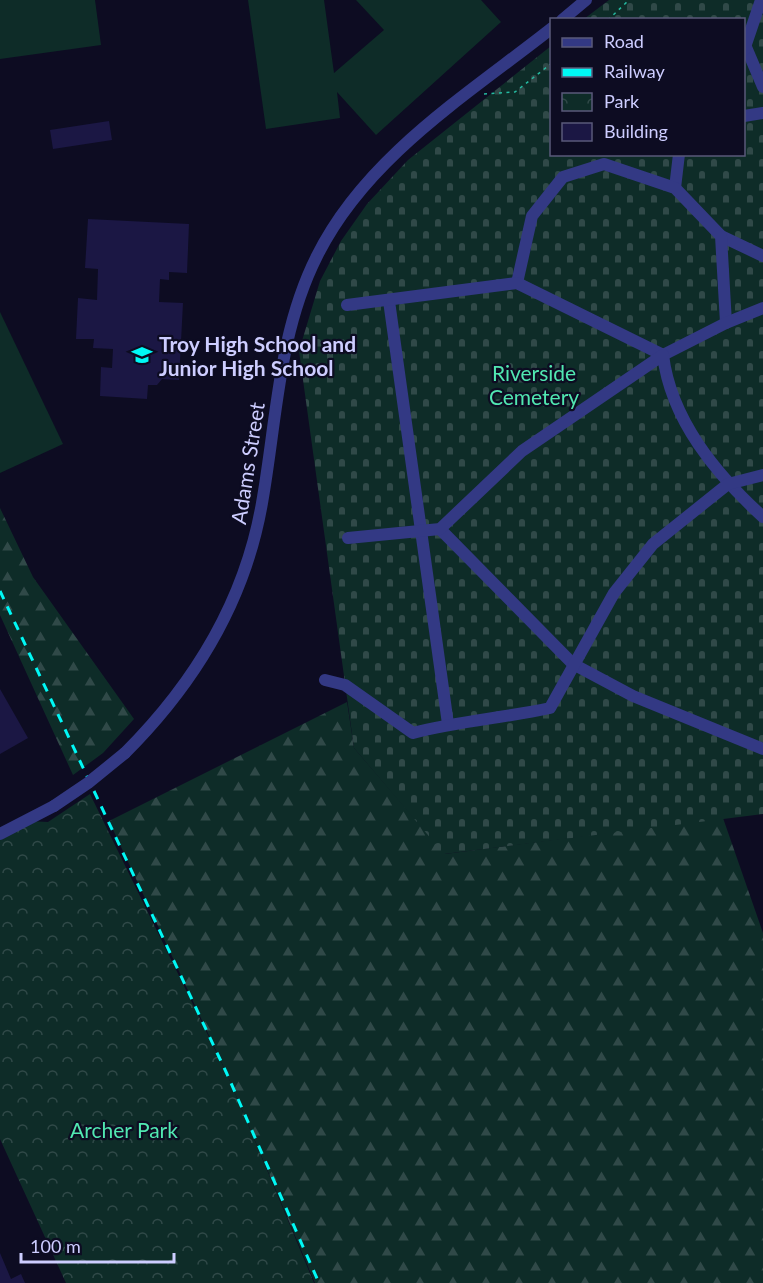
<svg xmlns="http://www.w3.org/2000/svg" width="763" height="1283" viewBox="0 0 763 1283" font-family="Lato,sans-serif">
  <defs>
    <pattern id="forest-firs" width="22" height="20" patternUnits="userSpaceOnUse" patternTransform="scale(1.5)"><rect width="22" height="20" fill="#0e2c28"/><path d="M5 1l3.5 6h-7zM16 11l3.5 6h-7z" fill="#304948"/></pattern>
    <pattern id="cemetery-stones" width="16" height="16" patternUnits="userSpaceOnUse" patternTransform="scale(1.5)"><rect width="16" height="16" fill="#0e2c28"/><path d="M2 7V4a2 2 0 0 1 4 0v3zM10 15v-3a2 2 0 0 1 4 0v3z" fill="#304948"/></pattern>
    <pattern id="park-crowns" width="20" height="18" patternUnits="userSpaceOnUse" patternTransform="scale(1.5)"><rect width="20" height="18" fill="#0e2c28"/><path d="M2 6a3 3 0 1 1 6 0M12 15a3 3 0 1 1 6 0" fill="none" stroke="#304948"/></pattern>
  </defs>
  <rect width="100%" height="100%" fill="#0d0c22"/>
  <!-- green -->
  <g fill="#0e2c28">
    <polygon points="0,0 95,0 101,45 0,59"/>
    <polygon points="248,0 324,0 334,73 384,30 356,0 481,0 501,22 376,135 337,92 340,118 266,129"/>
    <polygon points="0,312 63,444 0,473"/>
  </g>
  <!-- forest -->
  <g fill="url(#forest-firs)">
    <polygon points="0,508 33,577 134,719 103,753 73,775 0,615"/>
    <polygon points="347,702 354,748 445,854 723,818 763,933 763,1283 315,1283 227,1074 109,821"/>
  </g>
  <!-- cemetery -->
  <polygon fill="url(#cemetery-stones)" points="609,0 763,0 763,814 444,854 354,748 299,351 320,281 341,241 367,204 408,160 551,46 552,154 744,154 744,20 584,19"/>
  <!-- park -->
  <polygon fill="url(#park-crowns)" points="90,794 227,1074 314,1283 66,1283 0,1139 0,834 27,821 48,822"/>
  <!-- building -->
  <g fill="#1b1744">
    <polygon points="109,121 112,140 53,149 50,130"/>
    <polygon points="88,219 189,224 187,273 169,272 169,280 160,279 159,302 183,303 179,380 162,379 157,385 148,385 147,399 100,396 101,367 112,368 113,349 93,348 94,339 76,339 78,298 97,300 98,269 85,268"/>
    <polygon points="0,689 28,738 0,754"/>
    <polygon points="0,1253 11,1279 21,1274 25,1283 0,1283"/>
  </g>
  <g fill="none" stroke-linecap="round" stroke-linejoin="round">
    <!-- path -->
    <g stroke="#25baa1" stroke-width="1.5" stroke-dasharray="3 4.5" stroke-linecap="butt">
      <polyline points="608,20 629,0"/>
      <polyline points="484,94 515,92 552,63"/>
    </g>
    <!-- minor -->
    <g stroke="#333984" stroke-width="12">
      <polyline points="562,20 586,0"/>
      <polyline points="746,47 763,87"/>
      <polyline points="744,50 761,0"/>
      <polyline points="744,116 763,113"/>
      <polyline points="675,188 679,154"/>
      <polyline points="721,236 763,256"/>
      <polyline points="517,283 532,216 563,177 604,164 675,188 721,236 726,323"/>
      <polyline points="389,301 448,724"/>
      <polyline points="347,305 517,283 663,355 726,323 763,308"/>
      <polyline points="440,529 573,664 633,696 763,749"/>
      <path d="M 348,538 L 440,529 L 522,451 L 663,355 C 671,420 716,474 763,517"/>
      <path d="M 325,680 L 345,685 L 413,733 C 458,721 504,718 550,708 L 614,593 L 653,544 L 728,484 L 763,475"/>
      <path d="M 125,753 C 195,683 245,601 262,503 C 277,419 278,333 317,256 C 366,157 467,95 552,28"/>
      <polyline points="0,834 54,806"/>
    </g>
    <!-- rail -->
    <polyline stroke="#00f8f5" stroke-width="3" stroke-dasharray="9 8" stroke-linecap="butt" points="0,591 227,1074 319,1283"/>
    <!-- minor-bridge -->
    <polyline stroke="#333984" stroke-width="12" points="54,806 88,783 125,753"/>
  </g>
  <!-- icons -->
  <defs>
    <g id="school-bare" transform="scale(1.62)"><path d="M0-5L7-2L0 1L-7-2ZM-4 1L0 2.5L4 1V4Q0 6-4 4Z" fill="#00f8f5" stroke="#0d0c22" stroke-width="2.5" paint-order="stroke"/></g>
  </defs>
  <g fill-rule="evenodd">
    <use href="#school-bare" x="142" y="355"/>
  </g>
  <g text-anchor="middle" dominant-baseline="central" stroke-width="4.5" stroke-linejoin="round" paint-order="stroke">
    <!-- poi labels -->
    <g font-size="21" font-weight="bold" fill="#cdcdff" stroke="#0d0c22" text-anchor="start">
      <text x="159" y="343">Troy High School and<tspan x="159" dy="24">Junior High School</tspan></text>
    </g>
    <!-- park labels -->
    <g font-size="21" fill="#51e7b1" stroke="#0d0c22">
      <text x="534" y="372">Riverside<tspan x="534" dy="24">Cemetery</tspan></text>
      <text x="124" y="1129">Archer Park</text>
    </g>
    <!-- street labels -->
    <g font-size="21" fill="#cdcdff" stroke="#0d0c22">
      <text transform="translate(247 463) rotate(-81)">Adams Street</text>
    </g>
  </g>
  <!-- legend -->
  <rect x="550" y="18" width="195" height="138" fill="#0d0c22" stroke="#5a597a" stroke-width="1.5"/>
  <rect x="562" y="38" width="30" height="9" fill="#333984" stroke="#5a597a" stroke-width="1.5"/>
  <text x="604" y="48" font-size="18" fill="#cdcdff">Road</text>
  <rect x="562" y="68" width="30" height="9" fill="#00f8f5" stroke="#5a597a" stroke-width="1.5"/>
  <text x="604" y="78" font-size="18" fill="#cdcdff">Railway</text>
  <rect x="562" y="93" width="30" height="18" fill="url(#park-crowns)" stroke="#5a597a" stroke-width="1.5"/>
  <text x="604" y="108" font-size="18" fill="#cdcdff">Park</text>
  <rect x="562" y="123" width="30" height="18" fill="#1b1744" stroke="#5a597a" stroke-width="1.5"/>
  <text x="604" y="138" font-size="18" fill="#cdcdff">Building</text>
  <!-- scale -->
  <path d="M21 1253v9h153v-9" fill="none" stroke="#cdcdff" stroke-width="3"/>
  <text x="30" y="1253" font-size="18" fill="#cdcdff" stroke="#0d0c22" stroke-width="4.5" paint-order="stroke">100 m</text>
</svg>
